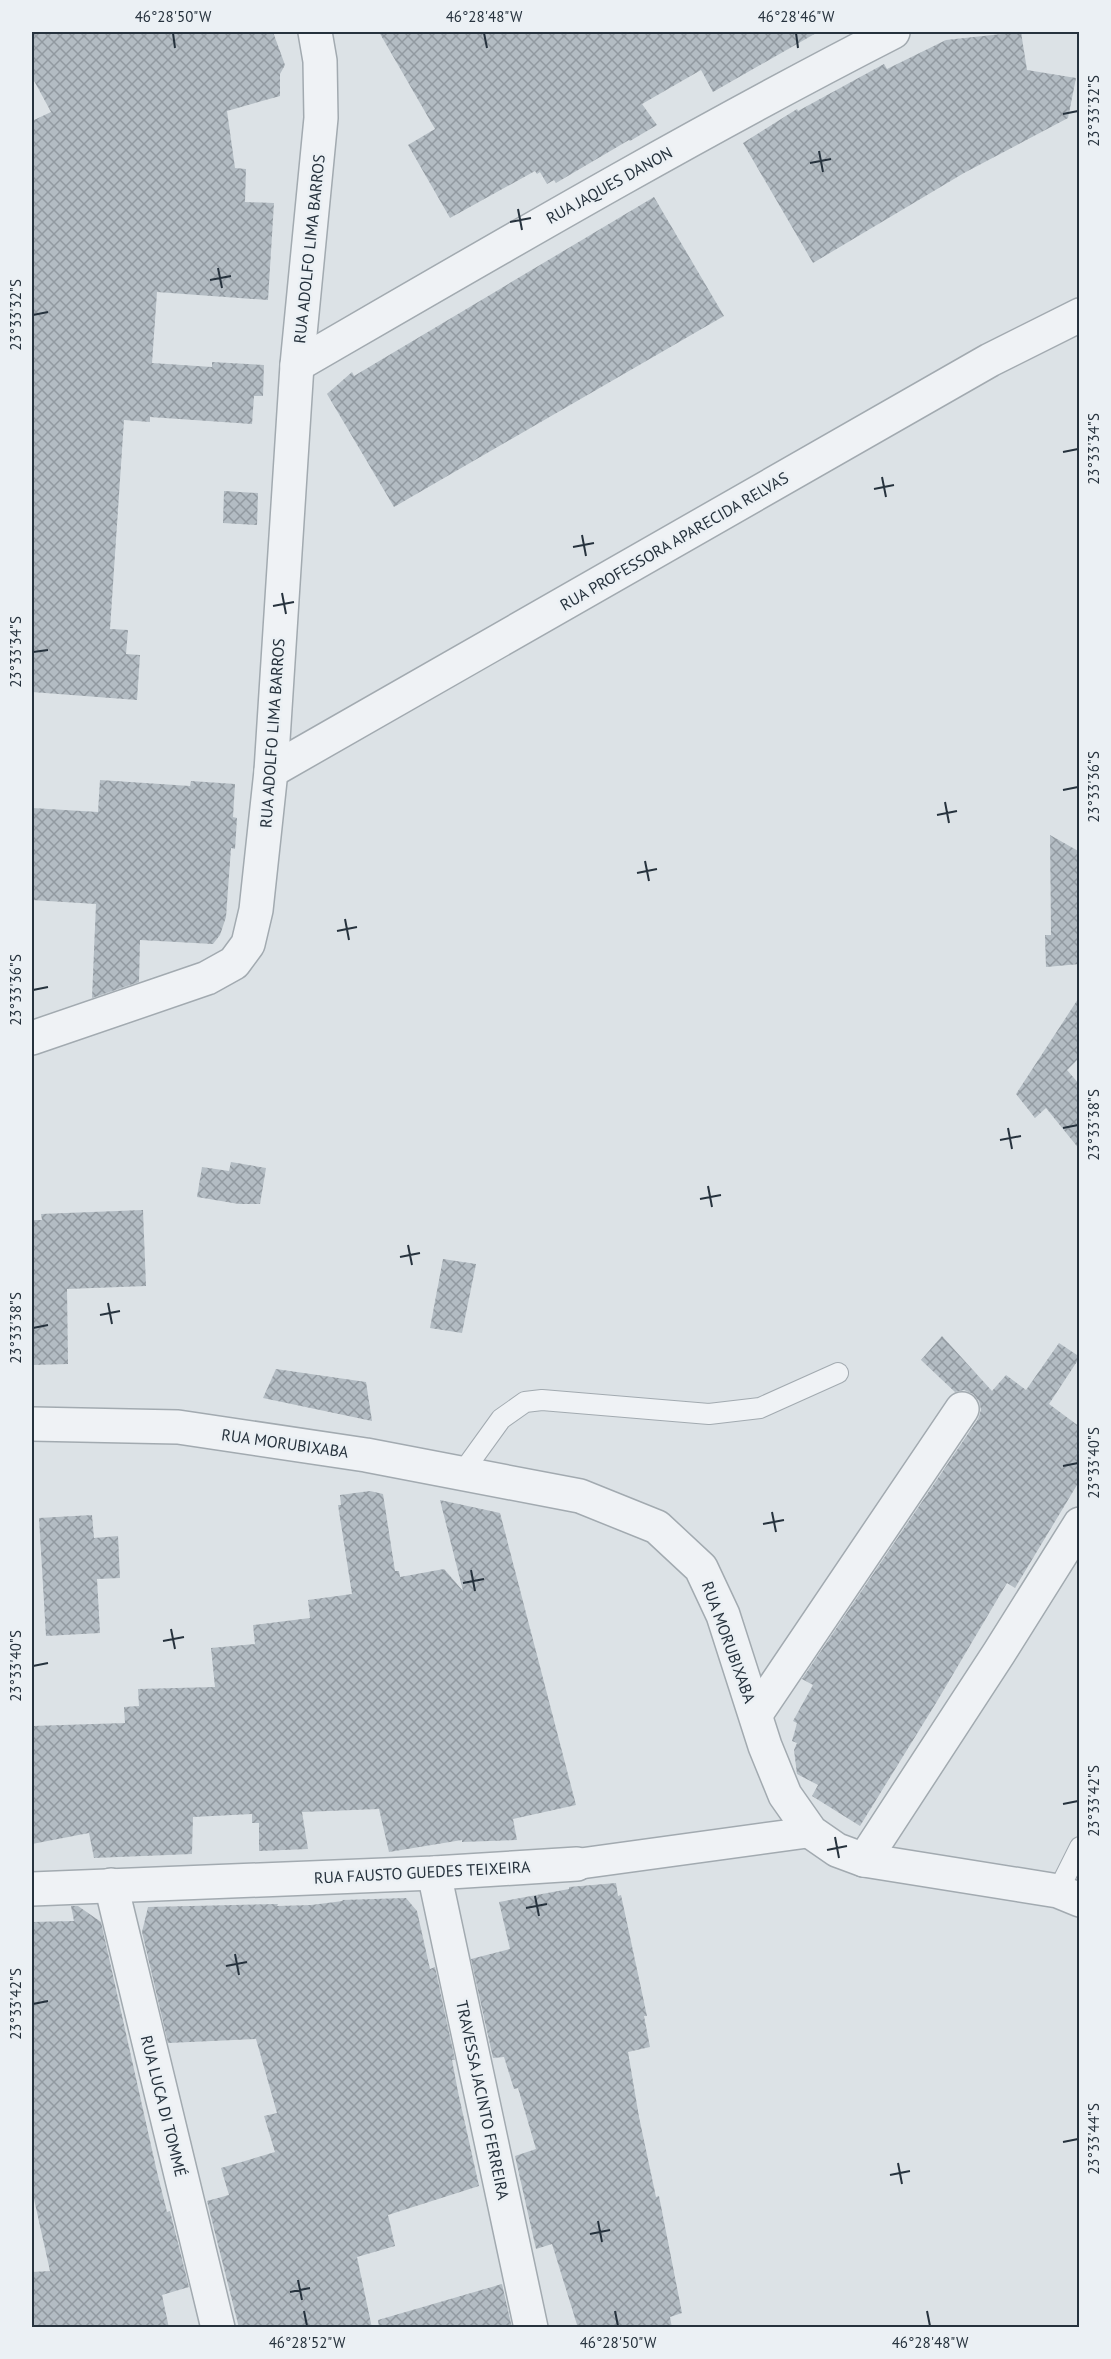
<svg xmlns="http://www.w3.org/2000/svg" width="1111" height="2359" viewBox="0 0 1111 2359" font-family="'PT Sans',sans-serif">
  <defs>
    <pattern id="building-cross-hatch" width="8" height="8" patternUnits="userSpaceOnUse" patternTransform="scale(1.5)"><rect width="8" height="8" fill="#b3bcc3"/><path d="M0 0l8 8M0 8l8-8" fill="none" stroke="#9199a0"/></pattern>
  </defs>
  <rect width="100%" height="100%" fill="#dce2e6"/>
  <!-- building -->
  <g fill="url(#building-cross-hatch)">
    <polygon points="32,32 273,32 285,65 280,74 280,96 227,111 235,168 246,169 245,202 274,203 268,300 157,292 152,363 212,367 212,362 264,365 263,396 254,396 252,424 150,417 150,422 124,420 110,629 128,630 126,654 140,655 137,700 32,692 32,121 51,112 32,77"/>
    <polygon points="379,32 818,32 713,92 701,70 642,104 657,125 630,141 629,140 556,183 554,180 547,184 540,172 537,174 535,171 450,218 408,145 435,129"/>
    <polygon points="1021,32 1027,70 1076,78 1068,118 964,173 813,263 743,143 797,109 798,111 884,64 887,69 946,40"/>
    <polygon points="654,197 724,316 394,507 327,394 352,372 354,376"/>
    <polygon points="224,491 258,493 257,525 223,523"/>
    <polygon points="100,780 190,786 191,781 235,784 233,817 237,818 235,849 231,848 226,917 220,935 213,944 140,940 139,982 92,998 96,904 32,900 32,808 98,812"/>
    <polygon points="1050,835 1080,852 1080,964 1046,967 1045,935 1051,935"/>
    <polygon points="1080,996 1080,1057 1067,1070 1080,1085 1080,1150 1046,1108 1035,1118 1016,1094"/>
    <polygon points="231,1162 266,1168 260,1204 239,1204 197,1197 202,1167 229,1171"/>
    <polygon points="143,1210 146,1286 67,1289 68,1364 32,1365 32,1220 42,1220 41,1214"/>
    <polygon points="443,1259 476,1264 462,1333 430,1328"/>
    <polygon points="942,1336 992,1391 1006,1375 1026,1390 1059,1343 1080,1357 1049,1404 1080,1427 1080,1480 1015,1588 1007,1583 936,1703 860,1826 812,1796 818,1785 797,1774 794,1750 797,1743 792,1741 797,1723 793,1721 813,1685 802,1679 978,1419 981,1410 979,1401 973,1394 964,1390 955,1392 921,1360"/>
    <polygon points="276,1369 366,1382 372,1421 263,1398"/>
    <polygon points="370,1491 383,1494 395,1571 399,1571 400,1577 444,1569 463,1591 440,1500 500,1513 576,1805 513,1819 517,1840 462,1842 462,1840 389,1852 379,1809 302,1812 308,1849 259,1851 259,1823 252,1823 252,1814 193,1817 192,1854 94,1858 89,1833 32,1844 32,1726 125,1723 124,1707 139,1706 138,1689 215,1687 211,1648 255,1644 253,1625 310,1618 308,1600 352,1594 338,1505 341,1505 340,1495"/>
    <polygon points="92,1515 94,1538 118,1536 120,1578 97,1579 100,1633 46,1636 39,1518"/>
    <polygon points="616,1883 618,1896 621,1895 647,2016 644,2016 650,2047 628,2052 639,2117 656,2197 659,2196 682,2313 670,2317 672,2328 578,2328 552,2244 536,2249 515,2156 536,2149 518,2088 514,2089 504,2057 493,2058 471,1959 510,1949 499,1902 569,1889 569,1887"/>
    <polygon points="406,1898 417,1911 430,1969 435,1967 455,2060 452,2060 458,2092 479,2186 388,2215 395,2246 357,2257 372,2328 239,2328 207,2201 229,2195 221,2168 275,2152 264,2116 277,2113 256,2039 168,2043 142,1932 148,1907 278,1904 277,1906 311,1905 343,1901 342,1900"/>
    <polygon points="71,1906 78,1906 101,1922 157,2172 167,2212 170,2211 189,2287 162,2295 169,2328 32,2328 32,2272 50,2271 32,2190 32,1922 74,1921"/>
    <polygon points="502,2284 512,2328 379,2328 378,2320"/>
  </g>
  <g fill="none" stroke-linecap="round" stroke-linejoin="round">
    <!-- service casing -->
    <g stroke="#a2aab0" stroke-width="22">
      <g id="service">
        <polyline points="462,1473 501,1419 525,1402 542,1400 709,1414 760,1408 838,1373"/>
        <polyline points="1058,1891 1080,1847"/>
      </g>
    </g>
    <!-- pedestrian casing -->
    <g stroke="#a2aab0" stroke-width="33">
      <polyline id="pedestrian" points="577,1864 811,1832"/>
    </g>
    <!-- minor casing -->
    <g stroke="#a2aab0" stroke-width="36">
      <g id="minor">
        <path d="M 297,365 C 494,251 690,136 893,32"/>
        <polyline points="271,771 990,360 1080,315"/>
        <polyline points="32,1038 207,978 234,963 248,944 256,910 271,771 297,365 321,118 320,61 315,32"/>
        <polyline points="756,1714 962,1409"/>
        <polyline points="864,1860 999,1653 1080,1524"/>
        <polyline points="434,1873 531,2328"/>
        <polyline points="111,1885 218,2328"/>
        <polyline points="32,1889 434,1873 577,1864"/>
      </g>
    </g>
    <!-- tertiary casing -->
    <g stroke="#a2aab0" stroke-width="36">
      <polyline id="tertiary" points="32,1424 178,1427 366,1455 580,1496 657,1527 701,1568 723,1615 765,1746 785,1795 811,1832 837,1850 864,1860 1058,1891 1080,1900"/>
    </g>
    <!-- service -->
    <use href="#service" stroke="#eff2f5" stroke-width="20"/>
    <!-- pedestrian -->
    <use href="#pedestrian" stroke="#eff2f5" stroke-width="30"/>
    <!-- minor -->
    <use href="#minor" stroke="#eff2f5" stroke-width="33"/>
    <!-- tertiary -->
    <use href="#tertiary" stroke="#eff2f5" stroke-width="33"/>
  </g>
  <!-- ticks -->
  <path fill="none" stroke="#26323d" stroke-width="2" d="M 173,33 L 175,48M 484,33 L 487,48M 796,33 L 798,48M 1063,114 L 1078,111M 819,151 L 823,172M 810,163 L 831,159M 518,209 L 522,230M 510,222 L 531,218M 218,268 L 222,288M 210,280 L 231,276M 33,315 L 48,312M 1063,452 L 1078,449M 882,477 L 886,497M 874,489 L 894,485M 582,535 L 586,556M 573,547 L 594,543M 282,593 L 286,614M 273,606 L 294,602M 33,652 L 48,650M 1063,790 L 1078,787M 945,802 L 949,823M 937,815 L 957,811M 645,861 L 649,881M 637,873 L 657,869M 345,919 L 349,940M 337,931 L 357,927M 33,990 L 48,987M 1008,1128 L 1012,1149M 1063,1128 L 1078,1125M 1000,1140 L 1021,1136M 708,1186 L 712,1207M 700,1199 L 721,1195M 408,1245 L 412,1265M 400,1257 L 420,1253M 108,1303 L 112,1324M 100,1315 L 120,1311M 33,1328 L 48,1325M 1063,1466 L 1078,1463M 772,1512 L 776,1532M 763,1524 L 784,1520M 471,1570 L 475,1591M 463,1583 L 484,1579M 171,1629 L 175,1649M 163,1641 L 184,1637M 33,1666 L 48,1663M 1063,1804 L 1078,1801M 835,1837 L 839,1858M 827,1850 L 847,1846M 535,1896 L 539,1916M 526,1908 L 547,1904M 235,1954 L 239,1975M 226,1966 L 247,1962M 33,2004 L 48,2001M 1063,2142 L 1078,2139M 898,2163 L 902,2184M 890,2175 L 910,2171M 598,2221 L 602,2242M 590,2234 L 610,2230M 298,2280 L 302,2300M 290,2292 L 310,2288M 304,2311 L 307,2326M 615,2311 L 618,2326M 927,2311 L 930,2326"/>
  <g text-anchor="middle" dominant-baseline="central" stroke-width="5" stroke-linejoin="round" paint-order="stroke">
    <!-- street labels -->
    <g font-size="16" fill="#26323d" stroke="#ebf0f4">
      <text transform="translate(609 185) rotate(-29)">RUA JAQUES DANON</text>
      <text transform="translate(309 249) rotate(-84)">RUA ADOLFO LIMA BARROS</text>
      <text transform="translate(674 541) rotate(-30)">RUA PROFESSORA APARECIDA RELVAS</text>
      <text transform="translate(272 733) rotate(-86)">RUA ADOLFO LIMA BARROS</text>
      <text transform="translate(285 1443) rotate(8)">RUA MORUBIXABA</text>
      <text transform="translate(729 1642) rotate(70)">RUA MORUBIXABA</text>
      <text transform="translate(422 1872) rotate(-3)">RUA FAUSTO GUEDES TEIXEIRA</text>
      <text transform="translate(483 2100) rotate(78)">TRAVESSA JACINTO FERREIRA</text>
      <text transform="translate(164 2106) rotate(76)">RUA LUCA DI TOMMÉ</text>
    </g>
  </g>
  <!-- border -->
  <rect width="1111" height="2359" fill="none" stroke="#ebf0f4" stroke-width="66"/>
  <rect x="33" y="33" width="1045" height="2293" fill="none" stroke="#26323d" stroke-width="2"/>
  <g font-size="15" text-anchor="middle" fill="#26323d">
    <text x="173" y="22">46°28'50"W</text>
    <text x="484" y="22">46°28'48"W</text>
    <text x="796" y="22">46°28'46"W</text>
    <text transform="translate(1094 111) rotate(-90)" y="5">23°33'32"S</text>
    <text transform="translate(16 315) rotate(-90)" y="5">23°33'32"S</text>
    <text transform="translate(1094 449) rotate(-90)" y="5">23°33'34"S</text>
    <text transform="translate(16 652) rotate(-90)" y="5">23°33'34"S</text>
    <text transform="translate(1094 787) rotate(-90)" y="5">23°33'36"S</text>
    <text transform="translate(16 990) rotate(-90)" y="5">23°33'36"S</text>
    <text transform="translate(1094 1125) rotate(-90)" y="5">23°33'38"S</text>
    <text transform="translate(16 1328) rotate(-90)" y="5">23°33'38"S</text>
    <text transform="translate(1094 1463) rotate(-90)" y="5">23°33'40"S</text>
    <text transform="translate(16 1666) rotate(-90)" y="5">23°33'40"S</text>
    <text transform="translate(1094 1801) rotate(-90)" y="5">23°33'42"S</text>
    <text transform="translate(16 2004) rotate(-90)" y="5">23°33'42"S</text>
    <text transform="translate(1094 2139) rotate(-90)" y="5">23°33'44"S</text>
    <text x="307" y="2348">46°28'52"W</text>
    <text x="618" y="2348">46°28'50"W</text>
    <text x="930" y="2348">46°28'48"W</text>
  </g>
</svg>
